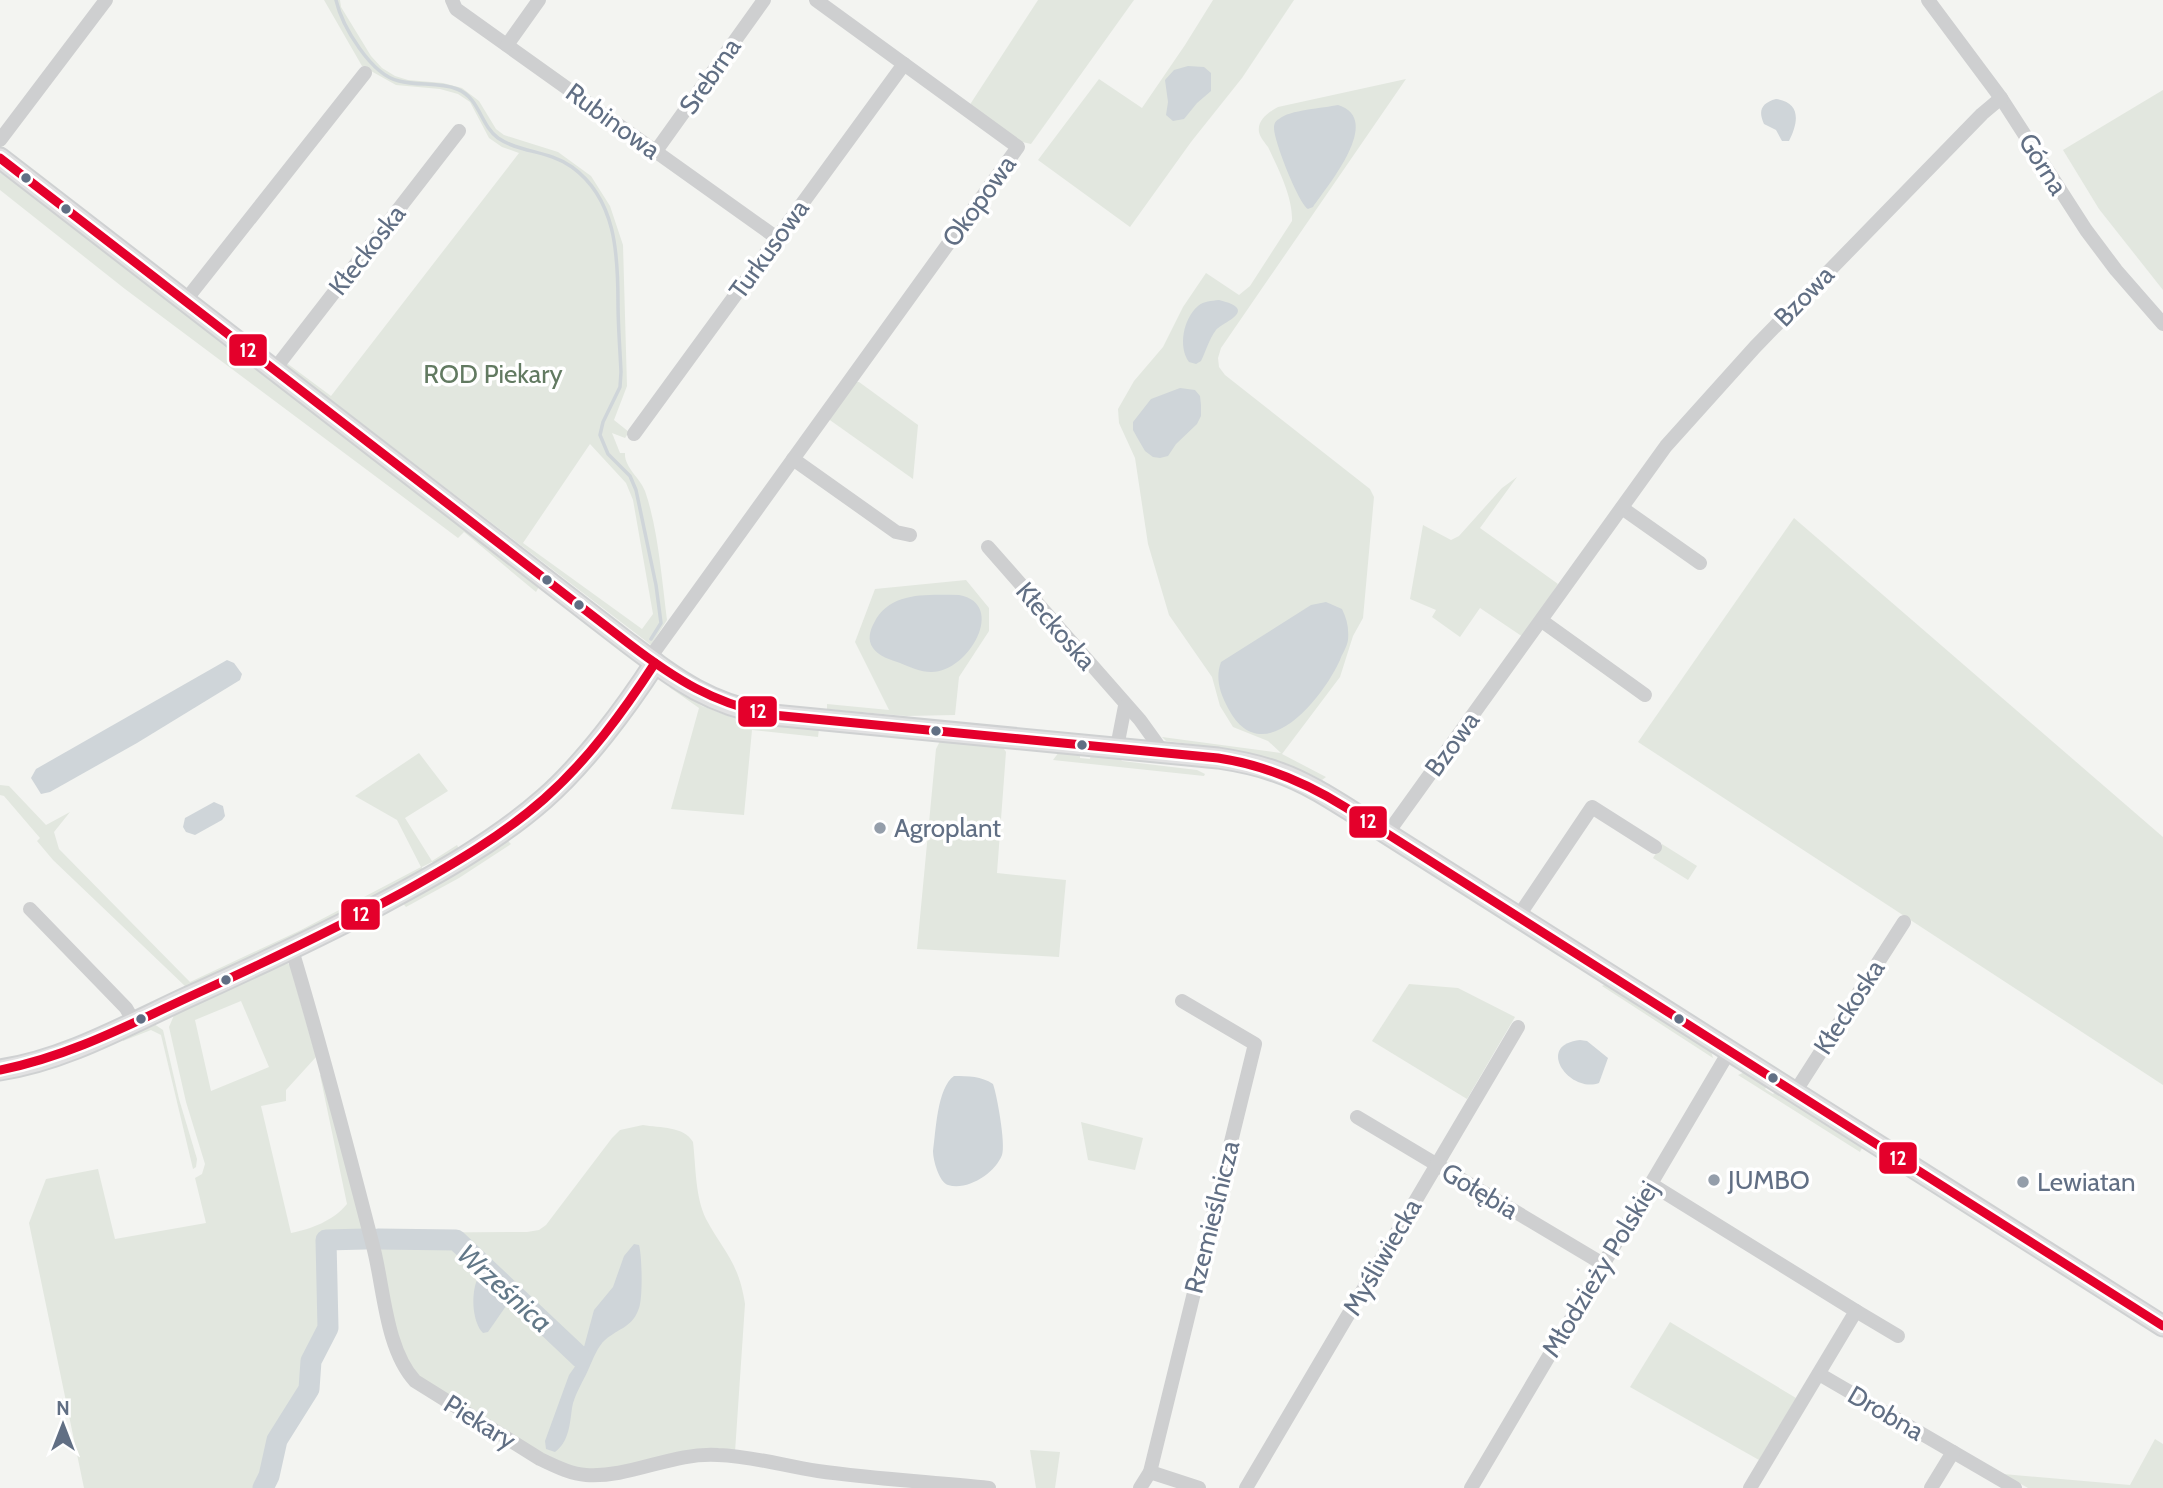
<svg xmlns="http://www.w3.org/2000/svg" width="2163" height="1488" viewBox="0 0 2163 1488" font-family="Cabin,sans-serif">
  <rect width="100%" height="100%" fill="#f3f4f1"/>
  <!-- green -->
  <g fill="#e2e7df" fill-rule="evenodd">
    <path d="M 324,0 L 340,0 L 341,7 L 371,56 L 382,68 L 395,76 L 408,80 L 443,83 L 462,88 L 479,101 L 496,129 L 504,135 L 558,152 L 591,176 L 610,206 L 623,245 L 627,386 L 614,420 L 629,432 L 625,438 L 612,433 L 620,453 L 625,453 C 624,467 640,478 645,491 C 658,528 662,581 667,620 L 651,645 L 284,364 L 288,364 L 331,396 L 519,153 L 502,147 L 489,138 L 470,102 L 458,94 L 440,89 L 396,85 L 362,66 ZM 590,444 L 626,483 L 633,500 L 653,614 L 642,629 L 523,543 Z"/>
    <polygon points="1038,0 1134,0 1031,144 1018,141 969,106"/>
    <polygon points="1213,0 1294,0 1242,78 1191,142 1130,227 1038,160 1099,79 1142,108 1185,45"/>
    <path d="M 1406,79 L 1221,348 L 1218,358 L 1219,367 L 1225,375 L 1370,489 L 1374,497 L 1363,618 L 1353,636 L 1340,677 L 1282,754 L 1326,777 L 1322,780 C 1270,753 1223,748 1166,741 L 1162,737 L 1281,753 L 1268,741 L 1233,727 L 1220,706 L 1212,677 L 1169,615 L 1148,544 L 1135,458 L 1119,423 L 1118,409 L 1134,381 L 1163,347 L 1183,307 L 1206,273 L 1239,295 L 1250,286 L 1292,221 C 1293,197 1278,168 1268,147 C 1265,143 1260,137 1259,132 C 1257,120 1269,112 1278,107 Z"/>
    <polygon points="2163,90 2163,290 2099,209 2063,150"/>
    <polygon points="0,170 540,585 536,592 464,532 458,538 125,289 0,190"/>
    <polygon points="856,382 859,382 918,425 913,479 827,418"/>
    <polygon points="1517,477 1480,528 1558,584 1523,637 1480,608 1460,637 1432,617 1436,610 1410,599 1423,525 1451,540 1459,536 1502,488"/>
    <polygon points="1794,518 2163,837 2163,1085 1638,742"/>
    <polygon points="966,580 989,608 989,631 959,677 955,715 906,716 827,709 827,704 889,710 855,642 875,589"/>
    <polygon points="669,687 676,688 702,706 731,717 819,729 818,737 752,730 744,815 671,809 699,708"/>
    <polygon points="940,741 1002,746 1006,752 997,873 1066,880 1059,957 917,949 936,749"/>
    <polygon points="1059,752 1080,752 1080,758 1090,759 1091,753 1119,757 1122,761 1197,770 1205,774 1204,776 1053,760"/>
    <polygon points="419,753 448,791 405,818 432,861 457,845 460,851 435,865 432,862 422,867 423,872 293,942 186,987 53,860 37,841 40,838 4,796 0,795 0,785 9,786 46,825 70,812 54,832 59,849 190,982 301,930 421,867 397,820 355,796"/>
    <polygon points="506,839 511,844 459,878 406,907 402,902"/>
    <polygon points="1662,844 1697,866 1688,880 1653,858"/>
    <path d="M 286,962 L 290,965 L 316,1057 L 286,1090 L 286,1101 L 261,1106 L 291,1233 C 311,1229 333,1221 347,1204 L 320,1075 L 323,1076 L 368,1242 L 329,1243 L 330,1329 L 314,1363 L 312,1389 L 287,1428 L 286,1423 C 270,1446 271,1464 260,1488 L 84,1488 L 29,1223 L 46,1179 L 98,1169 L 115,1239 L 206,1223 L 195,1178 L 202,1174 L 205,1164 L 186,1102 L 169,1027 L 175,1013 ZM 241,1001 L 269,1067 L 211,1091 L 195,1020 Z"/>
    <polygon points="1409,984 1458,988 1515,1017 1467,1099 1372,1041"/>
    <polygon points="1606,984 1711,1051 1713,1058 1602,986"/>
    <polygon points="154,1024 163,1030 179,1099 197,1159 196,1167 193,1169 161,1035 151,1030 123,1041 123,1037"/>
    <polygon points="1745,1072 1767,1086 1765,1089 1773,1094 1776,1091 1862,1148 1860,1152 1738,1075"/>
    <polygon points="1081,1122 1143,1138 1135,1170 1088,1160"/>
    <path d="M 643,1125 C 660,1128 684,1126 693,1142 C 696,1167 695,1196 706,1219 C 724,1252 739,1263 745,1304 L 735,1452 L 621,1468 L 586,1470 L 562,1464 L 538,1453 L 414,1374 L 394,1329 L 374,1233 L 527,1232 L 539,1230 L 546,1225 L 612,1138 L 620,1130 Z"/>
    <polygon points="1670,1322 1796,1398 1759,1460 1630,1387"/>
    <polygon points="2155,1439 2163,1444 2163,1488 2028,1488 2003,1474 2130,1485"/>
    <polygon points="1030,1450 1060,1452 1055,1488 1036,1488"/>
  </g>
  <!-- water -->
  <g fill="#cfd5d9">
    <polygon points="1188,66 1204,67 1211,73 1211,91 1197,103 1184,119 1173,121 1166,115 1168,102 1165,80 1174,70"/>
    <path d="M 1776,99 C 1802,103 1798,123 1789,141 L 1782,141 L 1776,130 L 1764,124 C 1758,111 1761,103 1776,99 Z"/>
    <path d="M 1338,105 C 1384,119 1328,185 1313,207 L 1308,209 C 1298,202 1274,141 1274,128 C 1274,124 1275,121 1279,119 C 1289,110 1324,108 1338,105 Z"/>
    <path d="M 1219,300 C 1260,310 1223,322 1216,330 C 1209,339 1206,351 1201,361 L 1196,364 L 1189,362 C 1178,347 1183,319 1198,306 C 1204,301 1211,301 1219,300 Z"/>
    <polygon points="1180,388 1195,390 1200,396 1201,405 1201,416 1197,424 1176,444 1168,456 1160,458 1153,457 1145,451 1138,439 1133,430 1133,422 1151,399"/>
    <path d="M 959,595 C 1008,604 968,673 931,672 C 921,672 909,667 900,663 C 891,660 878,656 873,648 C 867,640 870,630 874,623 C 890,591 927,595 959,595 Z"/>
    <path d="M 1326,602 L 1342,609 C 1347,619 1349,628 1348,640 C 1347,647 1342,654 1340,660 C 1323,698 1262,774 1228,708 C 1220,693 1215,678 1221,662 L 1311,605 Z"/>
    <polygon points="227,660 234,663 242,674 240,680 137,743 50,792 41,794 31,778 36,769"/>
    <polygon points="214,802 223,806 225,816 222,820 195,835 186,832 183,827 185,818"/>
    <path d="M 1580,1040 L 1587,1041 L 1608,1058 L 1599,1083 C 1570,1094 1534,1045 1580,1040 Z"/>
    <path d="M 954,1076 C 969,1076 981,1076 993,1084 C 997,1095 1006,1145 1002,1155 C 995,1173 968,1191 948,1185 C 939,1182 933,1160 933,1151 C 936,1131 937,1088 954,1076 Z"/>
    <path d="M 634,1244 L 639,1245 C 642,1255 643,1298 639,1308 C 633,1327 619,1328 605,1340 C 598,1346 593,1359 589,1368 C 584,1380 574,1395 572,1408 C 570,1423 569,1442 555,1452 L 546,1449 L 545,1441 L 569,1375 L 581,1358 L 594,1310 L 613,1287 L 624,1256 Z"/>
    <path d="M 482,1279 L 507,1301 L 506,1306 L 488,1332 L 483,1333 C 472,1322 471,1294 477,1280 Z"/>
  </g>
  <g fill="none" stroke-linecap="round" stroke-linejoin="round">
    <!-- stream -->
    <path stroke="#cfd5d9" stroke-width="3.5" d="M 336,0 C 342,26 371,75 399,81 C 418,86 439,82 457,89 C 480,98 480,125 498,138 C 520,153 548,150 572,167 C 616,199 618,254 618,303 C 618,326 620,349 621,372 L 620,387 L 603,422 L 600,435 L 608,454 L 630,476 L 636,490 L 656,585 L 661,623 L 651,639"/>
    <!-- river -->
    <g stroke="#cfd5d9" stroke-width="21">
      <polyline points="378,1239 456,1240 581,1358"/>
      <polyline points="263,1488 269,1476 277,1440 309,1389 311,1361 328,1328 326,1240 365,1239"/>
    </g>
    <!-- secondary casing -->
    <g stroke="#cfd1d2" stroke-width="23">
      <g id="secondary">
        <path d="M 0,158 L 628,643 C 677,680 711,706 773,715 L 1218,758 C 1238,761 1258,765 1277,772 C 1309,783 1338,803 1367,821 L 2163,1326"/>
        <path d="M 0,1070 C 66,1060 127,1025 188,997 C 252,968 316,938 379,905 C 437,874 495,842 544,799 C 584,764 626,708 655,663"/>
      </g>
    </g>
    <!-- street -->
    <g stroke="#cecfd0" stroke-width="14">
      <polyline points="452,0 456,9 777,238"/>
      <polyline points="1928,0 2001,98 2086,230 2116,270 2163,324"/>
      <polyline points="507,45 539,0"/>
      <polyline points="0,140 106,0"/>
      <polyline points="656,151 764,0"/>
      <polyline points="185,301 365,73"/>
      <polyline points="274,370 459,131"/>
      <polyline points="634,434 904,64"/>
      <polyline points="793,459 896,532 910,535"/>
      <polyline points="1622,508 1700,563"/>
      <polyline points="988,547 1140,720 1163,752"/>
      <polyline points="1542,621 1645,695"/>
      <polyline points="649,659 1018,147 816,0"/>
      <polyline points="1117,747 1125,706"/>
      <polyline points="1387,834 1666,446 1755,347 1982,114 2001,98"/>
      <polyline points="30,909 126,1008 134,1022"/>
      <polyline points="1518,917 1592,807 1655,847"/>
      <path d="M 292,950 C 322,1049 348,1149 374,1250 C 384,1290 386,1349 415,1381 L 540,1459 C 555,1466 570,1474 586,1475 C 631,1478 672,1452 718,1455 C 752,1456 784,1466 818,1471 C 875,1479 932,1482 989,1488"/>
      <polyline points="1795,1092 1904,922"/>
      <polyline points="1357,1117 1603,1264"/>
      <polyline points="1651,1184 1856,1311 1750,1488"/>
      <polyline points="1856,1311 1898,1336"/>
      <polyline points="1819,1374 2015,1488"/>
      <polyline points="1150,1472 1199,1488"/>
      <polyline points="1140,1488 1150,1472 1255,1044 1182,1001"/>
      <polyline points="1246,1488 1518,1027"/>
      <polyline points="1471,1488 1730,1050"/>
      <polyline points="1931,1488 1953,1452"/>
    </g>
    <!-- secondary -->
    <use href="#secondary" stroke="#e1e1e2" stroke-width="19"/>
    <!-- bus-1 casing -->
    <g stroke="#fff" stroke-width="14">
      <g id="bus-1">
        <path d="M 0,158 L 628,643 C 675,679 714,704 773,715 L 1218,758 C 1265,765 1305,782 1345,807 L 2163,1326"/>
        <path d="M 0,1070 C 72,1056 136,1021 202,991 C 272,959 341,926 407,890 C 455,863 503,835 544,799 C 588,760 623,712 655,663"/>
      </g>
    </g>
    <!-- bus-1 -->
    <use href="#bus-1" stroke="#e4002b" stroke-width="9"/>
  </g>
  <!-- markers -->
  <g fill="#616f84" stroke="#fff" stroke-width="2.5">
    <circle cx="26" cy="178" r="6"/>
    <circle cx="66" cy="209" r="6"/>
    <circle cx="547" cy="580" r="6"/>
    <circle cx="579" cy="605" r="6"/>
    <circle cx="936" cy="731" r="6"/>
    <circle cx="1082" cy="745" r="6"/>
    <circle cx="226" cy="980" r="6"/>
    <circle cx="141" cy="1019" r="6"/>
    <circle cx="1679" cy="1019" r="6"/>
    <circle cx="1773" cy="1078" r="6"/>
  </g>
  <g fill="#949eaa" stroke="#fff" stroke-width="2.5">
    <circle cx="880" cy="828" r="7"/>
    <circle cx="1714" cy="1180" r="7"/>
    <circle cx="2023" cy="1182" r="7"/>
  </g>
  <g text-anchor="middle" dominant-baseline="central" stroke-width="7" stroke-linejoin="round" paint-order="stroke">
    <!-- street labels -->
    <g font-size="26" fill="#616f84" stroke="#fff">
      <text transform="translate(710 76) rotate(-55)">Srebrna</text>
      <text transform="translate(613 121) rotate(36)">Rubinowa</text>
      <text transform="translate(2043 164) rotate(58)">Górna</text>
      <text transform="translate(979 201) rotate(-54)">Okopowa</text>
      <text transform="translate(769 249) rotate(-54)">Turkusowa</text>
      <text transform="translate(367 250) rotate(-52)">Kłeckoska</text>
      <text transform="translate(1804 296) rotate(-46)">Bzowa</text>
      <text transform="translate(1056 626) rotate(49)">Kłeckoska</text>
      <text transform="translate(1452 744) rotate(-54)">Bzowa</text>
      <text transform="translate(1849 1007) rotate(-57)">Kłeckoska</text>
      <text transform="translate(1480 1191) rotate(31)">Gołębia</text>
      <text transform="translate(1212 1217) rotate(-76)">Rzemieślnicza</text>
      <text transform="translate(1382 1257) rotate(-60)">Myśliwiecka</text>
      <text transform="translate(1600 1269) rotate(-59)">Młodzieży Polskiej</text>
      <text transform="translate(1886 1413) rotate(30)">Drobna</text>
      <text transform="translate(480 1422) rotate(32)">Piekary</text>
    </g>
    <!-- park labels -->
    <g font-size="26" fill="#627a61" stroke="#fff">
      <text x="493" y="374">ROD Piekary</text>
    </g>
    <!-- poi labels -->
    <g font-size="26" fill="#616f84" stroke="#fff" text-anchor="start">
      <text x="894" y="828">Agroplant</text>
      <text x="1728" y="1180">JUMBO</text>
      <text x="2037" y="1182">Lewiatan</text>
    </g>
    <!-- water labels -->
    <g font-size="28" font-style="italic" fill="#627888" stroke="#fff">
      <text transform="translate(505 1288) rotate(42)">Wrześnica</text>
    </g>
  </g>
  <g stroke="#fff" stroke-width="2.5">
    <rect x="228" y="333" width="40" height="34" rx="7" fill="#e4002b"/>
    <rect x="737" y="695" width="41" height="33" rx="7" fill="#e4002b"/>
    <rect x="1348" y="805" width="40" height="34" rx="7" fill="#e4002b"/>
    <rect x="340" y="898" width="41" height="33" rx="7" fill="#e4002b"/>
    <rect x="1878" y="1141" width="40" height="34" rx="7" fill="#e4002b"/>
  </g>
  <g font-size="19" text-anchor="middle" font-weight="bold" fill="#fff">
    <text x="248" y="357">12</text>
    <text x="758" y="718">12</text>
    <text x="1368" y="828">12</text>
    <text x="361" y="921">12</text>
    <text x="1898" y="1165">12</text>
  </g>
  <!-- north arrow -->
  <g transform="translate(63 1425)" stroke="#ffffff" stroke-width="5" paint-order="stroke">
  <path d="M0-5L12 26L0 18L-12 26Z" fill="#616f84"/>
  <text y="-10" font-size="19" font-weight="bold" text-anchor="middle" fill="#616f84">N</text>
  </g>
</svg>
